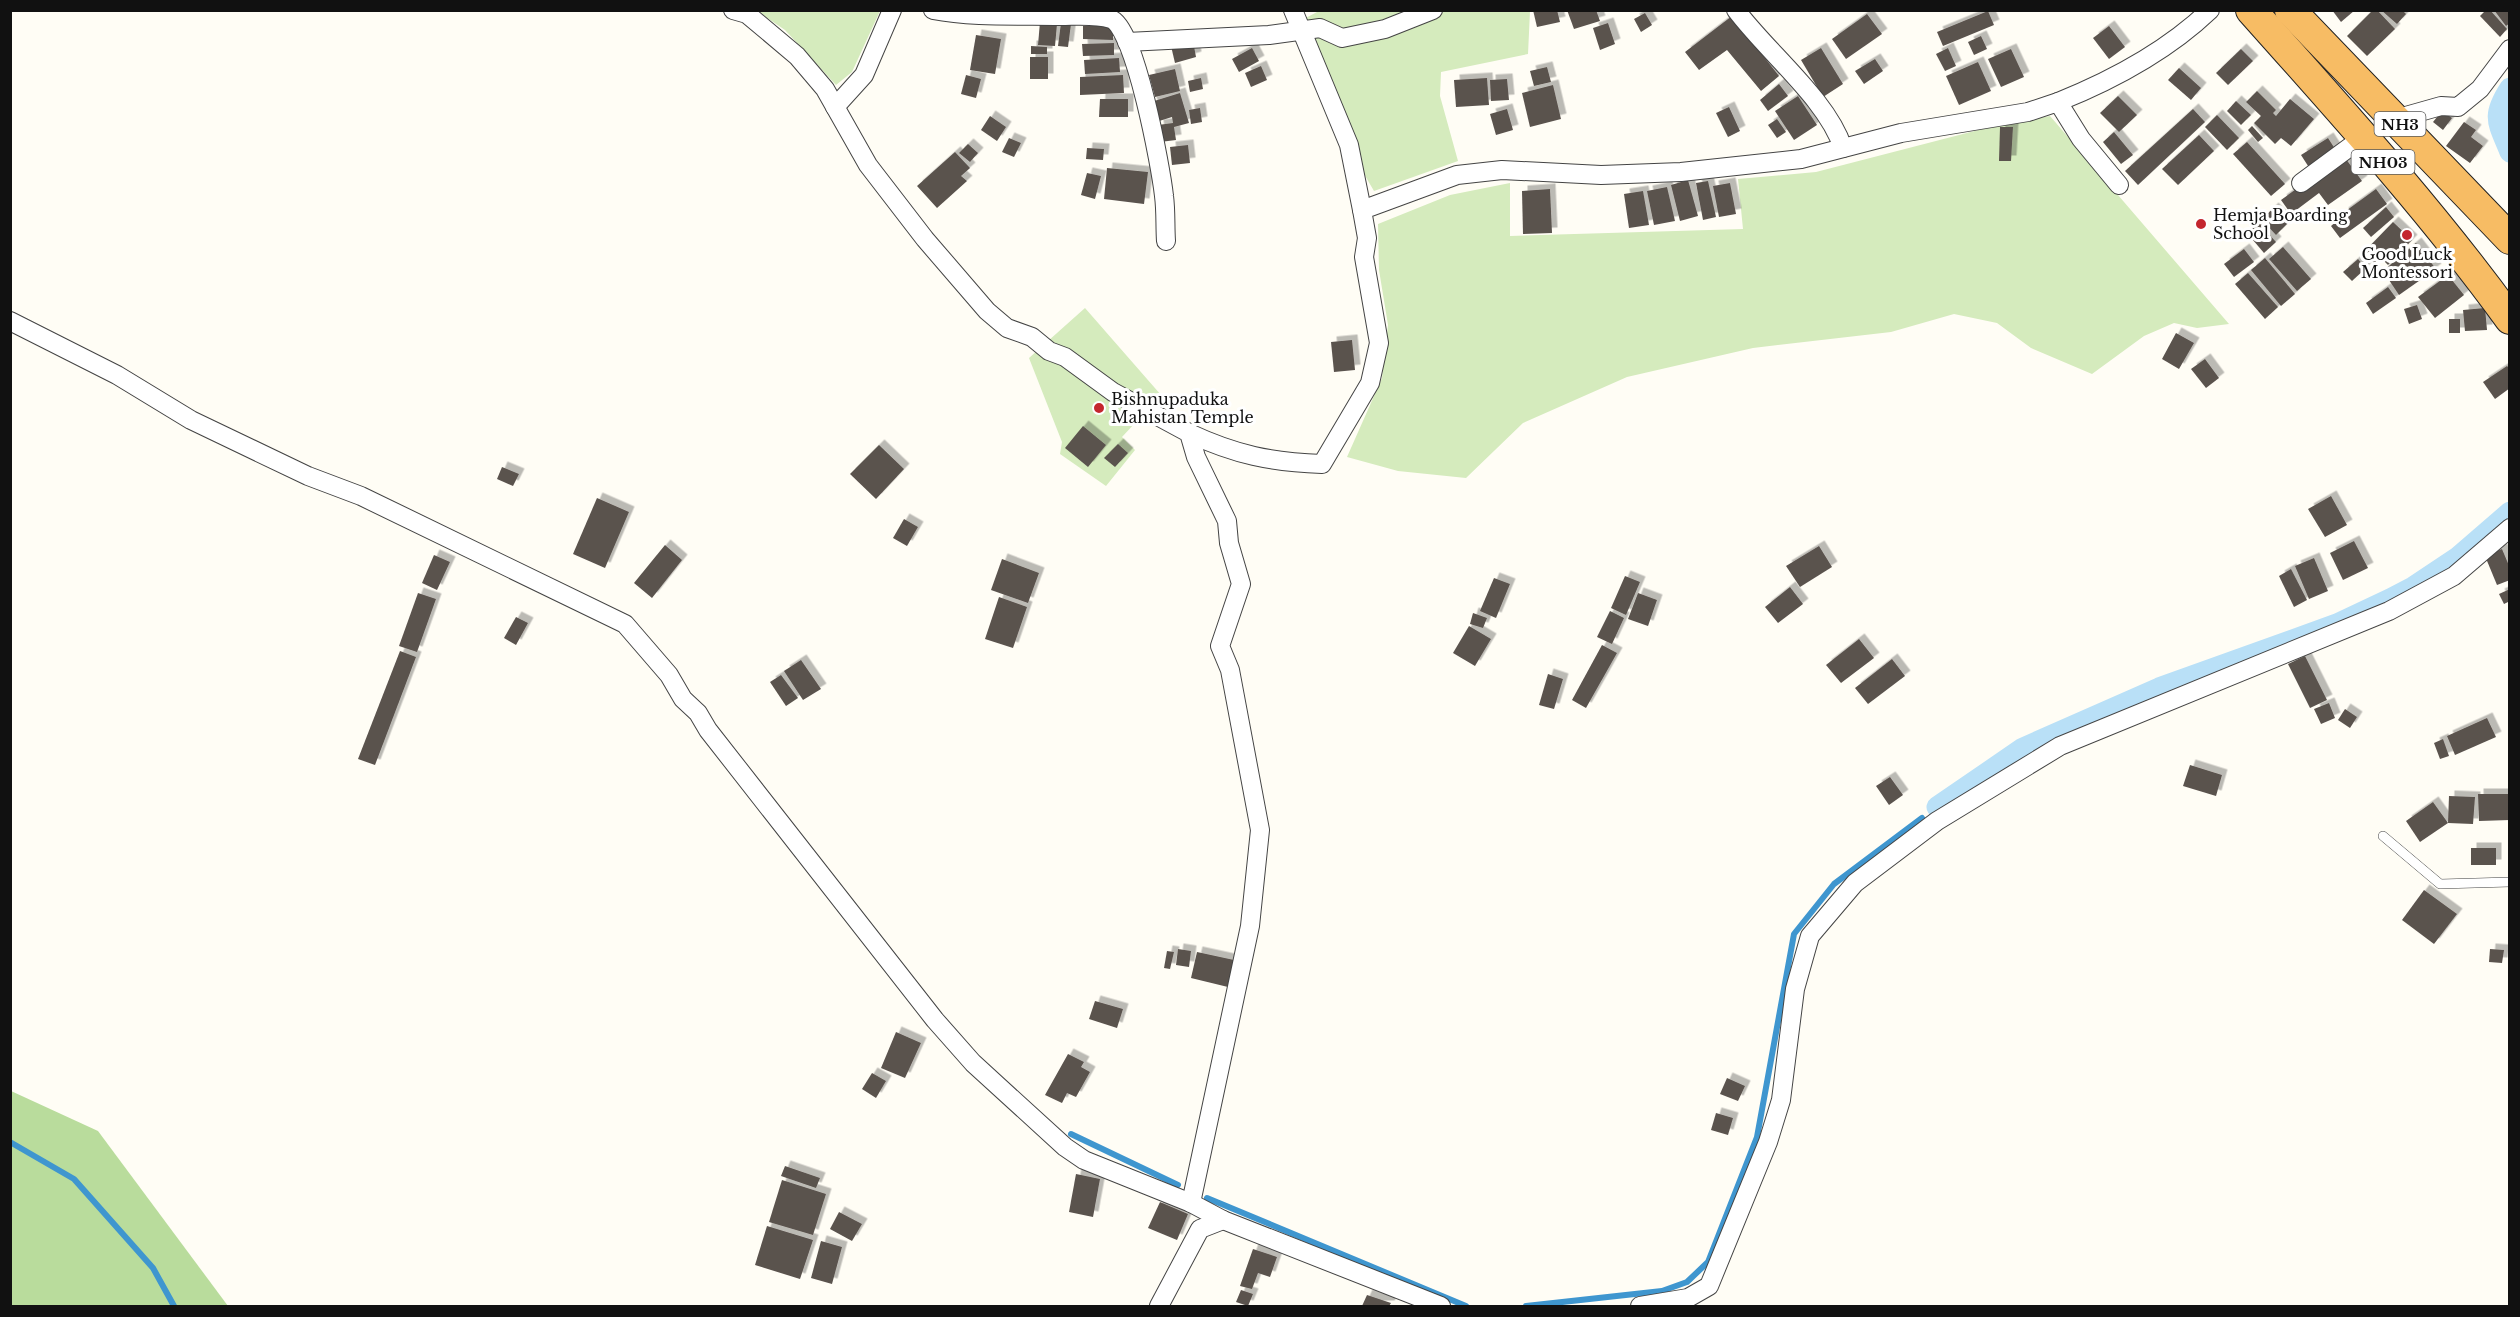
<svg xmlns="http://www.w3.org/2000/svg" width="2520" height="1317" viewBox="0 0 2520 1317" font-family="'Libre Baskerville',serif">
  <defs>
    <filter id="shadow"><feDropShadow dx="5.5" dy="-5.5" stdDeviation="0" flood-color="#0004"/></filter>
  </defs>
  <rect width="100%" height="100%" fill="#fffdf5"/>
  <!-- green -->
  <g fill="#d5ebbd">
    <polygon points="757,11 880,11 852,72 836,85 785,30"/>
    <polygon points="1319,11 1530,11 1528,54 1441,72 1440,96 1458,161 1374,191 1343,138 1296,23"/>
    <polygon points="2050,116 2229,324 2197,328 2174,323 2144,336 2092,374 2031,348 1997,323 1954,314 1891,332 1753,348 1627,377 1523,423 1466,478 1398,471 1347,457 1382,378 1388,325 1379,270 1378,224 1450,195 1510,183 1510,236 1743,229 1738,179 1816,172 1990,127"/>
    <polygon points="1085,308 1161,395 1122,437 1135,450 1106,486 1060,454 1062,442 1029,358"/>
  </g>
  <!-- forest -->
  <polygon fill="#b9dc9c" points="11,1091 98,1131 228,1306 11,1306"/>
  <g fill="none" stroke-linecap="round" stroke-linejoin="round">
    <!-- stream -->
    <g stroke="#3f96cf" stroke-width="6">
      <polyline points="1071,1134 1178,1185"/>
      <polyline points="10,1142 74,1179 153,1268 174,1306"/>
      <polyline points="1207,1198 1466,1306"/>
      <polyline points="1526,1306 1662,1291 1687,1282 1708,1262 1757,1137 1794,934 1834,884 1922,818"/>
    </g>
    <!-- canal -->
    <g stroke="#b9e0f7" stroke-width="21">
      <path d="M 2510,88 C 2491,117 2498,122 2510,152"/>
      <polyline points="1937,807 2023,748 2159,688 2337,624 2390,599 2413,587 2458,557 2510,512"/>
    </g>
  </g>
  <!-- building -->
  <g fill="#5a524d" filter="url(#shadow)">
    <polygon points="1533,10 1557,10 1560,22 1537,27"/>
    <polygon points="1567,10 1596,10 1600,21 1574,29"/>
    <polygon points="2332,10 2355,10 2341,22"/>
    <polygon points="2373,10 2377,10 2395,29 2367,56 2347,36"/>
    <polygon points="2381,10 2402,10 2406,14 2397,24"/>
    <polygon points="2486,10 2490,10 2507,29 2500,37 2480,16"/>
    <polygon points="2494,10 2510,10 2510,23 2506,26"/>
    <polygon points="1988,11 1994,25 1943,46 1937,32"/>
    <polygon points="1645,13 1652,25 1641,32 1634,19"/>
    <polygon points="1867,14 1882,34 1846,59 1832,39"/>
    <polygon points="1732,16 1779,76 1761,91 1727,50 1699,70 1685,52"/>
    <polygon points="1040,22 1057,24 1055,46 1038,45"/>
    <polygon points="1061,23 1071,24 1068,47 1058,46"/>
    <polygon points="1608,23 1615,44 1600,50 1593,28"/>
    <polygon points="1083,26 1113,26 1113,40 1083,39"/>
    <polygon points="2109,26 2125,47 2109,59 2093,38"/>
    <polygon points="976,35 1001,39 995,74 970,70"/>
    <polygon points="1981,36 1987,49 1974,55 1968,42"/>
    <polygon points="1193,41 1196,57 1175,63 1171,46"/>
    <polygon points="1114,43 1114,55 1083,56 1082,44"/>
    <polygon points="1031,46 1047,47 1047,54 1031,54"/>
    <polygon points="1252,48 1259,61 1239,72 1232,59"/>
    <polygon points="1821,48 1843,84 1823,97 1801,60"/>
    <polygon points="1948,48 1956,66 1945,71 1936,54"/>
    <polygon points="2011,49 2024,77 2001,87 1988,59"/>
    <polygon points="2241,49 2253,61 2228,85 2216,73"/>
    <rect x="1030" y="57" width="18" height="22"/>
    <polygon points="1119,58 1120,72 1085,74 1084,60"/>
    <polygon points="1875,59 1883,71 1864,84 1855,71"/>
    <polygon points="1978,62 1991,91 1959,105 1946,76"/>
    <polygon points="1261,66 1267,80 1251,87 1245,73"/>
    <polygon points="1547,67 1551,82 1534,86 1530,71"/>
    <polygon points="2179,68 2201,88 2191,100 2168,80"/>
    <polygon points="1175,69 1180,91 1155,97 1149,75"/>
    <polygon points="966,75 981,79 976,98 961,94"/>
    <polygon points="1123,75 1124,93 1080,95 1080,77"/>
    <polygon points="1201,78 1203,89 1190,92 1188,81"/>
    <polygon points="1487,78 1489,105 1456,107 1454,80"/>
    <polygon points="1507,79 1509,100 1491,101 1490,80"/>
    <polygon points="1779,84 1788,96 1768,111 1760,100"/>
    <polygon points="1553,85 1561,119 1530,127 1522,93"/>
    <polygon points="2257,91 2276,110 2273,113 2276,116 2290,99 2314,119 2291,146 2281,138 2275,144 2254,123 2261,116 2246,102"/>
    <polygon points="1180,93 1189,123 1174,127 1176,140 1160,142 1158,125 1173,123 1172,117 1156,122 1151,102"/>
    <polygon points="1798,96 1817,125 1794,140 1775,111"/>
    <polygon points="2118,96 2137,115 2119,132 2100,113"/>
    <polygon points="1100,99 1128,99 1128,117 1099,117"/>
    <polygon points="2236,101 2251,115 2241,125 2227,111"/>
    <polygon points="1729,107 1740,131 1728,137 1716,113"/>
    <polygon points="1200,108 1202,122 1191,124 1189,110"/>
    <polygon points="1507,109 1513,130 1496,135 1490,114"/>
    <polygon points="2193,109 2205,122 2138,185 2125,171"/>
    <polygon points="2442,111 2452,118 2443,130 2433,122"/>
    <polygon points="2217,115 2239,138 2227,150 2205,127"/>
    <polygon points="990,116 1006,127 997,141 981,130"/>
    <polygon points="1777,119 1786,132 1777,138 1768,125"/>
    <polygon points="2464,122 2476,130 2471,137 2483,146 2470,163 2446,146"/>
    <polygon points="2252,126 2263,138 2258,142 2248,130"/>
    <polygon points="2000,127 2013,127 2011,161 1999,161"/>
    <polygon points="2114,132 2133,155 2121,164 2103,142"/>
    <polygon points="2199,135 2214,151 2178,185 2162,169"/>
    <polygon points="1009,138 1021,143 1014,157 1002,152"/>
    <polygon points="2328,138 2337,152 2310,169 2301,155"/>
    <polygon points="2247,142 2285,184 2271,196 2233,154"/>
    <polygon points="968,144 978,153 970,162 959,153"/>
    <polygon points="1188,145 1190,163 1172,165 1170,147"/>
    <polygon points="1087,148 1104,149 1103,160 1086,159"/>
    <polygon points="955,152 970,168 961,176 967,181 937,208 917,186"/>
    <polygon points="2343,155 2362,181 2328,205 2319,193 2291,214 2281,200"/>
    <polygon points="1107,168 1148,172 1144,204 1104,199"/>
    <polygon points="1087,173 1101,176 1095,199 1081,195"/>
    <polygon points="1688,180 1698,216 1680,221 1671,185"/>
    <polygon points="1708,181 1716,217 1703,220 1696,183"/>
    <polygon points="1730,183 1736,214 1719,217 1713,186"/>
    <polygon points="1667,187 1675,221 1654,225 1647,191"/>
    <polygon points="1550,189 1552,233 1523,234 1522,191"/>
    <polygon points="2376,189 2387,204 2340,238 2331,226 2344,215 2343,213"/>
    <polygon points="1643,191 1649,225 1629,228 1624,194"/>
    <polygon points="2386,207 2394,217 2371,237 2363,228"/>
    <polygon points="2273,208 2288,223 2276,235 2262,220"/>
    <polygon points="2393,222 2412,240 2388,265 2380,257 2374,263 2363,253"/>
    <polygon points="2259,223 2276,242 2264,253 2247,233"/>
    <polygon points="2416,243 2436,269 2399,295 2383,271"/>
    <polygon points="2283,247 2311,279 2297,291 2269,259"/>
    <polygon points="2244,249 2254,262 2234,277 2224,264"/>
    <polygon points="2265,258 2295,294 2281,306 2251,270"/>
    <polygon points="2358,259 2366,268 2352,281 2343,272"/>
    <polygon points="2248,273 2278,307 2265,319 2235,284"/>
    <polygon points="2448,275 2464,295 2435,318 2418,297"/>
    <polygon points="2388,287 2396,298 2373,314 2366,303"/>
    <polygon points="2417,305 2422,319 2409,324 2404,309"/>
    <polygon points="2485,308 2487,330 2465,331 2463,310"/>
    <rect x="2449" y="319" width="11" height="14"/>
    <polygon points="2176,333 2194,343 2179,369 2162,359"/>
    <polygon points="1352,340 1355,370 1334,372 1331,342"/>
    <polygon points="2205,359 2219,378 2206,388 2191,369"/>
    <polygon points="2507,366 2510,369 2510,388 2495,399 2483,382"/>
    <polygon points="1083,426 1106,445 1088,467 1065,448"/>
    <polygon points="1118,444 1128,453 1115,467 1104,458"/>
    <polygon points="879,445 904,469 876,499 850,474"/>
    <polygon points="502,467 519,474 513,486 497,479"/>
    <polygon points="2331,496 2347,525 2325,537 2308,509"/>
    <polygon points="597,498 629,512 605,568 573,554"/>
    <polygon points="904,519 918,527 907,546 893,538"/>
    <polygon points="2354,541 2368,568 2343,580 2330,553"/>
    <polygon points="665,545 682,560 652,598 634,583"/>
    <polygon points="1819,546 1832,567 1800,587 1786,566"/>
    <polygon points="2502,549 2510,568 2510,580 2497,585 2485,556"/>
    <polygon points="434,555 450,562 437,590 422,583"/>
    <polygon points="2314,558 2328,591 2309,599 2295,566"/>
    <polygon points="1002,559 1039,573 1028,603 991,590"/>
    <polygon points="2291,569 2307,600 2294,607 2279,576"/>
    <polygon points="1625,576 1640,582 1626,615 1611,608"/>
    <polygon points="1494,578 1510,584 1496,618 1480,611"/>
    <polygon points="1790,587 1803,604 1778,623 1765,607"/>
    <polygon points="2510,589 2510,601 2504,604 2499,594"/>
    <polygon points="418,593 436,599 417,652 399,646"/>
    <polygon points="1638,593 1657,600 1648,626 1628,619"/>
    <polygon points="999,597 1027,607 1013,648 985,639"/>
    <polygon points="1610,611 1624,618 1612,644 1597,637"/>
    <polygon points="1473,613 1487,618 1483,628 1470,624"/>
    <polygon points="516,617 528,623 516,645 504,638"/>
    <polygon points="1469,626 1491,639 1475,666 1453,653"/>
    <polygon points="1859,639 1874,658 1841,683 1826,665"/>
    <polygon points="1602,645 1617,653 1586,708 1572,700"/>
    <polygon points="400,651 416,657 375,765 358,759"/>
    <polygon points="2305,656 2327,700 2310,708 2288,664"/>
    <polygon points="1892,659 1905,676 1868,704 1855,688"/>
    <polygon points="801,660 821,689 803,700 784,671"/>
    <polygon points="1548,674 1563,679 1554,709 1539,705"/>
    <polygon points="781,675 798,698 786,706 770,682"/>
    <polygon points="2329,703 2335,718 2321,724 2314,709"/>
    <polygon points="2345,709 2357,717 2350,728 2338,720"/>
    <polygon points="2487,718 2496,737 2455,755 2447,736"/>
    <polygon points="2443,739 2449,756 2440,759 2434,743"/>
    <polygon points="2190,765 2222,775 2216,796 2183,786"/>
    <polygon points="1890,777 1903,795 1889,805 1876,786"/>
    <polygon points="2478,794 2510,794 2510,820 2479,821"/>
    <polygon points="2449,796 2475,797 2473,824 2448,823"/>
    <polygon points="2433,802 2448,823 2420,842 2406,821"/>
    <rect x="2471" y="848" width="25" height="17"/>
    <polygon points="2424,890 2457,914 2434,944 2402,920"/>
    <polygon points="1178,949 1191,951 1189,967 1176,965"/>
    <polygon points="2490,949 2504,950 2502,963 2489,962"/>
    <polygon points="1167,951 1174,952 1170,969 1164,968"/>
    <polygon points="1197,952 1234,960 1228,987 1191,978"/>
    <polygon points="1095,1001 1123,1009 1117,1028 1089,1019"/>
    <polygon points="896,1032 921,1043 905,1078 881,1068"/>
    <polygon points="1068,1054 1084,1062 1081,1067 1090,1072 1076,1097 1067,1093 1062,1103 1045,1095"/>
    <polygon points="872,1073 886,1081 876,1098 862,1089"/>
    <polygon points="1727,1078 1745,1086 1738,1101 1720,1094"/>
    <polygon points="1716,1113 1733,1118 1728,1135 1711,1130"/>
    <polygon points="785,1166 820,1178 816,1188 781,1176"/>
    <polygon points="1076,1174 1100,1179 1093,1217 1069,1212"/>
    <polygon points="782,1180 826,1194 813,1235 769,1222"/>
    <polygon points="1160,1202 1188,1214 1177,1240 1148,1228"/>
    <polygon points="839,1212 862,1224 852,1241 830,1229"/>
    <polygon points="767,1226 813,1240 800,1279 755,1265"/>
    <polygon points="821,1241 842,1247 832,1284 811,1278"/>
    <polygon points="1253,1249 1277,1257 1270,1277 1258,1273 1252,1289 1240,1286"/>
    <polygon points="1241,1290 1253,1294 1248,1306 1236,1302"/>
    <polygon points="1367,1295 1391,1303 1389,1306 1362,1306"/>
  </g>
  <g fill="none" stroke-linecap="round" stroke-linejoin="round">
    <!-- service casing -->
    <g stroke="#444" stroke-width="10">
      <polyline id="service" points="2383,836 2440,884 2510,882"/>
    </g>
    <!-- minor casing -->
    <g stroke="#444" stroke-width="20">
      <g id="minor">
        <polyline points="733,10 747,14 797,56 825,89 868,165 925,239 987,311 1007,328 1032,337 1049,351 1065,357 1113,392 1189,433 1196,457 1227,521 1229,543 1241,584 1220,646 1230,670 1260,830 1250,926 1191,1203"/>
        <path d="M 933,10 C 974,18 1019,15 1061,16 C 1076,16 1096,14 1111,19 C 1135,27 1161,168 1164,196 C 1166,211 1165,226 1166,241"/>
        <polyline points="1293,10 1349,145 1362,210"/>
        <path d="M 1736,10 C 1768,53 1827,99 1843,148"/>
        <polyline points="1127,42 1269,35 1320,28 1342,38 1385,29 1433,10"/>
        <path d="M 2058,102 C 2113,80 2166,52 2210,10"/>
        <polyline points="835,107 864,75 892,10"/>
        <polyline points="2395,119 2441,106 2458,107 2480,89 2510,49"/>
        <polyline points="2301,183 2362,138"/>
        <polyline points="10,321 117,375 191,420 308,476 361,496 625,624 669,675 683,699 698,713 708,730 935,1020 973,1063 1065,1147 1084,1160 1191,1203 1223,1220 1441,1306"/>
        <path d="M 1189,433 C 1236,455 1271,462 1322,464 L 1370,383 L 1379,343 L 1364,257 L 1367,238 L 1362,210 L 1457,175 L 1502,170 L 1601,175 L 1681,172 L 1801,159 L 1901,133 L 2028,112 L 2058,102 L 2081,139 L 2119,185"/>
        <polyline points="1159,1306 1200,1229 1223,1220"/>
        <polyline points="1640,1306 1688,1298 1709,1286 1768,1142 1781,1100 1795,989 1810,936 1855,883 1937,821 2060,746 2389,611 2454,576 2510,528"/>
      </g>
    </g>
    <!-- trunk casing -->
    <g stroke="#222" stroke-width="32">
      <g id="trunk">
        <path d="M 2251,10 C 2340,110 2431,210 2510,319"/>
        <polyline points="2290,10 2510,239"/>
      </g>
    </g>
    <!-- service -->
    <use href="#service" stroke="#fff" stroke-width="9"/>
    <!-- minor -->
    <use href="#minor" stroke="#fff" stroke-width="18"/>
    <!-- trunk -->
    <use href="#trunk" stroke="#f7bc64" stroke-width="30"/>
  </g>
  <!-- markers -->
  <g fill="#c4262e" stroke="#fff" stroke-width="2">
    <circle cx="2201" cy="224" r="6"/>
    <circle cx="2407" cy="235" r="6"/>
    <circle cx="1099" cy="408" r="6"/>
  </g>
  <g text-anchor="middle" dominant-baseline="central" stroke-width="6" stroke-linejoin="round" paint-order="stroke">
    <!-- shield labels -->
    <g fill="#fff" stroke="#585858" stroke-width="1.5">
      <rect x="2374.5" y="112" width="51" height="24" rx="4.5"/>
      <rect x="2351.5" y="150" width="63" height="24" rx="4.5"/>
    </g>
    <g font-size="15" font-weight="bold" fill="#111">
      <text x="2400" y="124">NH3</text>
      <text x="2383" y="162">NH03</text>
    </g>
    <!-- poi labels -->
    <g font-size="16" fill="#111" stroke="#fff" text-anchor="start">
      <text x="2213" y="215">Hemja Boarding<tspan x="2213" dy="18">School</tspan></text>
      <text x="2407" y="254" text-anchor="middle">Good Luck<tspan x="2407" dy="18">Montessori</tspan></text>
      <text x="1111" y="399">Bishnupaduka<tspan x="1111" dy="18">Mahistan Temple</tspan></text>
    </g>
  </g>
  <!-- border -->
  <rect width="2520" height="1317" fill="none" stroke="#111111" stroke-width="24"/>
</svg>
